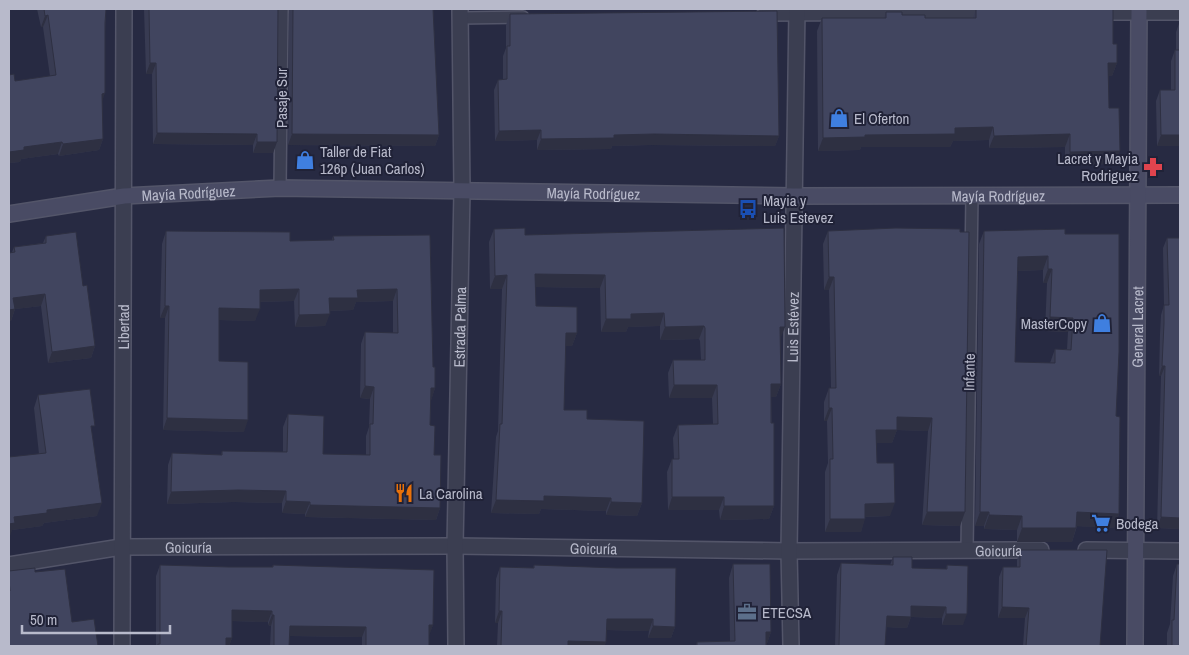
<svg xmlns="http://www.w3.org/2000/svg" width="1189" height="655" viewBox="0 0 1189 655" font-family="'Archivo Narrow',sans-serif">
  <rect width="100%" height="100%" fill="#272a42"/>
  <g fill="none" stroke-linecap="round" stroke-linejoin="round">
    <!-- service casing -->
    <g stroke="#535569" stroke-width="14">
      <g id="service">
        <polyline points="1099,14 1180,14"/>
        <polyline points="762,15 988,14"/>
        <polyline points="460,18 523,17"/>
        <polyline points="280,188 282,9"/>
        <polyline points="967,550 972,195"/>
      </g>
    </g>
    <!-- minor casing -->
    <g stroke="#535569" stroke-width="18">
      <g id="minor">
        <polyline points="1086,550 1180,551"/>
        <path id="s1" d="M 9,565 L 121,547 L 455,546 L 789,551 L 1041,550"/>
        <path id="s2" d="M 122,646 L 124,9"/>
        <path id="s3" d="M 456,646 L 455,546 L 462,191 L 460,9"/>
        <path id="s4" d="M 791,646 L 789,551 L 797,9"/>
      </g>
    </g>
    <!-- secondary casing -->
    <g stroke="#535569" stroke-width="18">
      <g id="secondary">
        <path id="s5" d="M 9,214 L 124,196 L 280,188 L 794,196 L 1180,195"/>
        <path id="s6" d="M 1135,646 L 1139,9"/>
      </g>
    </g>
    <!-- service -->
    <use href="#service" stroke="#3b3e51" stroke-width="11"/>
    <!-- minor -->
    <use href="#minor" stroke="#3b3e51" stroke-width="15"/>
    <!-- secondary -->
    <use href="#secondary" stroke="#494b64" stroke-width="15"/>
  </g>
  <!-- wall -->
  <g fill="#383b52" fill-rule="evenodd">
    <polygon points="37,9 106,9 102,102 103,139 99,150 59,156 58,154 21,159 20,162 9,163 9,75 15,81 50,76 43,27 41,27"/>
    <polygon points="144,9 278,9 277,142 273,153 253,153 253,145 153,144 152,74 146,74"/>
    <polygon points="289,9 433,9 439,135 435,146 288,145"/>
    <polygon points="976,9 1113,44 1117,63 1112,76 1108,76 1109,108 1115,164 1065,165 1065,147 989,148 989,140 953,141 950,147 861,147 860,150 818,151 817,31 822,18 884,18 886,12 925,18 973,18"/>
    <polygon points="510,14 779,136 775,146 650,145 612,146 611,149 537,150 537,140 495,141 494,90 498,80 503,79 503,56 506,48 506,25"/>
    <polygon points="1180,21 1180,146 1157,146 1156,101 1160,90 1171,90 1171,61 1175,50 1176,50 1176,32"/>
    <polygon points="896,228 960,526 922,525 928,431 897,430 892,443 876,443 877,463 890,516 865,517 861,532 825,532 825,472 828,463 827,421 824,421 824,402 829,388 831,388 829,290 824,290 823,244 828,231"/>
    <polygon points="494,229 525,235 780,339 781,384 776,397 771,397 774,506 769,519 720,520 719,510 668,510 667,472 672,459 674,459 673,438 678,425 713,424 712,398 669,398 668,373 673,360 701,360 700,341 699,339 660,340 660,326 628,327 626,332 601,332 600,288 535,287 536,306 577,333 572,346 565,346 564,410 587,419 642,503 637,516 606,515 606,511 541,509 539,514 491,513 496,437 498,431 502,289 490,289 489,242"/>
    <polygon points="166,231 290,241 332,240 333,236 430,235 433,367 435,388 431,400 430,425 434,455 440,508 436,520 305,517 305,514 282,513 282,503 234,502 167,504 168,465 172,453 221,455 222,451 283,452 283,427 288,414 323,454 366,455 366,436 369,427 370,399 360,398 361,344 365,332 393,333 393,301 356,302 353,310 330,311 325,326 295,327 294,301 260,302 255,321 219,320 219,361 244,432 163,430 165,318 160,318 162,244"/>
    <path d="M 984,231 L 1065,234 L 1116,416 L 1119,514 L 1114,528 L 1077,526 L 1072,542 L 1017,542 L 1017,530 L 984,529 L 984,526 L 975,526 L 979,244 ZM 1043,270 L 1043,283 L 1047,283 L 1045,331 L 1068,332 L 1067,349 L 1055,349 L 1050,363 L 1015,362 L 1017,271 Z"/>
    <polygon points="46,236 83,286 95,346 91,358 48,363 41,306 15,309 11,321 12,252 14,247 43,243"/>
    <polygon points="1167,238 1180,238 1180,529 1157,528 1161,376 1159,376 1160,334 1161,315 1164,305 1163,248"/>
    <polygon points="38,395 92,432 97,516 44,523 42,526 12,530 10,536 39,454 34,408"/>
    <polygon points="1020,550 1100,646 1023,646 1025,618 998,618 999,577 1003,567 1017,567 1017,560"/>
    <polygon points="893,557 912,568 946,569 947,565 963,625 942,625 942,618 911,617 907,628 886,627 885,646 835,646 837,575 841,563 890,565"/>
    <polygon points="733,564 771,632 766,646 696,646 697,642 730,641 729,578"/>
    <polygon points="1177,564 1180,646 1167,646 1167,633 1170,624 1173,576"/>
    <polygon points="160,565 229,567 272,567 273,565 433,625 429,634 429,646 362,646 362,637 289,636 289,646 270,646 271,626 268,625 268,622 232,621 232,638 229,646 156,646 156,576"/>
    <polygon points="534,565 675,627 671,638 648,638 649,631 606,630 606,642 604,646 497,646 498,623 495,623 496,579 500,567 533,568"/>
  </g>
  <!-- shaded-wall -->
  <g fill="#2e3042">
    <polygon points="506,9 607,9 506,10"/>
    <polygon points="48,15 43,27 41,27 45,16"/>
    <polygon points="150,63 156,63 152,74 146,74"/>
    <polygon points="1108,63 1117,63 1112,76 1104,76"/>
    <polygon points="105,93 101,105 102,94"/>
    <polygon points="993,127 989,140 953,141 950,147 861,147 860,150 818,151 823,138 955,128"/>
    <polygon points="541,130 537,140 495,141 499,131"/>
    <polygon points="157,133 257,134 253,145 153,144"/>
    <polygon points="292,134 439,135 435,146 288,145"/>
    <polygon points="654,134 779,136 775,146 650,145 612,146 611,149 537,150 541,139 614,135"/>
    <polygon points="1070,134 1065,147 989,148 994,136"/>
    <polygon points="1161,135 1180,135 1180,146 1157,146"/>
    <polygon points="103,139 99,150 59,156 63,144"/>
    <polygon points="62,142 58,154 21,159 20,162 9,163 9,152 24,147"/>
    <polygon points="257,142 277,142 273,153 253,153"/>
    <polygon points="1120,151 1115,164 1065,165 1070,152"/>
    <polygon points="1048,256 1043,270 1013,271 1018,257"/>
    <polygon points="1048,269 1052,269 1047,283 1043,283"/>
    <polygon points="535,274 605,275 600,288 530,287"/>
    <polygon points="507,275 502,289 490,289 495,276"/>
    <polygon points="829,277 834,277 829,290 824,290"/>
    <polygon points="299,289 294,301 255,302 260,290"/>
    <polygon points="397,289 393,301 356,302 353,310 325,311 329,298 357,290"/>
    <polygon points="45,294 41,306 15,309 11,321 9,321 9,310 13,298"/>
    <polygon points="165,306 169,306 165,318 160,318"/>
    <polygon points="219,308 260,309 255,321 215,320"/>
    <polygon points="664,313 660,326 628,327 626,332 601,332 606,319 631,314"/>
    <polygon points="330,314 325,326 295,327 299,315"/>
    <polygon points="1050,317 1073,318 1068,332 1045,331"/>
    <polygon points="704,326 699,339 660,340 665,327"/>
    <polygon points="780,327 785,327 780,340"/>
    <polygon points="566,333 577,333 572,346 561,346"/>
    <polygon points="95,346 91,358 48,363 52,352"/>
    <polygon points="1162,366 1165,366 1161,376 1159,376"/>
    <polygon points="771,384 781,384 776,397 766,397"/>
    <polygon points="674,385 717,385 712,398 669,398"/>
    <polygon points="365,386 374,387 370,399 360,398"/>
    <polygon points="431,388 435,388 431,401"/>
    <polygon points="829,408 832,408 827,421 824,421"/>
    <polygon points="897,417 932,418 928,431 892,430"/>
    <polygon points="167,418 248,420 244,432 163,430"/>
    <polygon points="876,430 897,430 892,443 871,443"/>
    <polygon points="238,490 286,491 282,503 234,502 167,504 171,492"/>
    <polygon points="544,496 611,498 606,511 541,509 539,514 491,513 496,500"/>
    <polygon points="672,497 724,497 719,510 668,510"/>
    <polygon points="286,501 310,502 305,514 282,513"/>
    <polygon points="611,502 642,503 637,516 606,515"/>
    <polygon points="102,503 97,516 44,523 42,526 12,530 10,536 9,536 9,524 14,517 47,510"/>
    <polygon points="895,503 890,516 860,517 865,504"/>
    <polygon points="310,505 440,508 436,520 305,517"/>
    <polygon points="724,506 774,506 769,519 720,520"/>
    <polygon points="927,512 965,512 960,526 922,525"/>
    <polygon points="980,512 989,512 984,526 975,526"/>
    <polygon points="1077,512 1119,514 1114,528 1072,526"/>
    <polygon points="989,515 1022,516 1017,530 984,529"/>
    <polygon points="1161,517 1180,518 1180,529 1157,528"/>
    <polygon points="830,519 865,519 861,532 825,532"/>
    <polygon points="1022,528 1076,528 1072,542 1017,542"/>
    <polygon points="911,606 946,607 942,618 911,617 907,628 883,627 887,616"/>
    <polygon points="1002,607 1029,608 1025,618 998,618"/>
    <polygon points="232,610 272,611 268,622 229,621"/>
    <polygon points="499,611 502,611 498,623 495,623"/>
    <polygon points="946,614 967,614 963,625 942,625"/>
    <polygon points="272,615 274,615 271,626 268,625"/>
    <polygon points="607,619 653,619 649,631 602,630"/>
    <polygon points="429,625 433,625 429,636"/>
    <polygon points="290,626 366,627 362,637 286,636"/>
    <polygon points="653,626 675,627 671,638 648,638"/>
    <polygon points="766,632 771,632 766,646"/>
    <polygon points="226,638 232,638 229,646 223,646"/>
    <polygon points="568,641 606,642 604,646 566,646"/>
  </g>
  <!-- building -->
  <g fill="#41455f" stroke="#2e3042" fill-rule="evenodd">
    <polygon points="44,9 106,9 105,23 105,93 102,94 103,139 63,144 62,142 24,147 24,150 9,152 9,75 14,74 15,81 56,75 48,15 45,16"/>
    <polygon points="149,9 278,9 277,142 257,142 257,134 157,133 156,63 150,63"/>
    <polygon points="293,9 433,9 439,135 292,134"/>
    <polygon points="976,9 1113,9 1113,44 1117,44 1117,63 1108,63 1109,108 1119,108 1120,151 1070,152 1070,134 994,136 993,127 955,128 955,134 865,135 865,137 823,138 822,18 886,18 886,12 902,12 902,15 925,15 925,18 976,18"/>
    <polygon points="777,11 779,136 654,134 614,135 614,138 541,139 541,130 499,131 498,80 507,79 507,46 510,46 510,14"/>
    <polygon points="1175,50 1180,50 1180,135 1161,135 1160,90 1175,90"/>
    <polygon points="525,228 525,235 784,228 785,327 780,327 781,384 771,384 771,423 774,423 774,506 724,506 724,497 672,497 672,459 679,459 678,425 718,424 717,385 674,385 673,360 705,360 705,328 704,326 665,327 664,313 631,314 631,319 606,319 605,275 535,274 536,306 577,307 577,333 566,333 564,410 587,410 587,419 644,421 642,503 611,502 611,498 544,496 544,501 496,500 500,424 502,424 507,275 495,276 494,229"/>
    <polygon points="896,228 960,229 960,232 969,232 965,512 927,512 932,418 897,417 897,430 876,430 877,463 894,463 895,503 865,504 865,519 830,519 830,459 833,459 832,408 829,408 829,388 836,388 834,277 829,277 828,231"/>
    <path d="M 1065,229 L 1065,234 L 1119,234 L 1119,352 L 1116,416 L 1120,417 L 1119,514 L 1077,512 L 1076,528 L 1022,528 L 1022,516 L 989,515 L 989,512 L 980,512 L 984,231 ZM 1048,256 L 1048,269 L 1052,269 L 1050,317 L 1073,318 L 1071,350 L 1055,349 L 1055,363 L 1015,362 L 1018,257 Z"/>
    <polygon points="166,231 290,232 290,241 334,240 333,236 430,235 433,367 435,367 435,388 431,388 430,425 435,426 434,455 441,455 440,508 310,505 310,502 286,501 286,491 238,490 171,492 172,453 222,455 222,451 287,452 288,414 324,416 323,454 370,455 370,424 373,424 374,387 365,386 365,332 398,333 397,289 357,290 358,298 329,298 330,314 299,315 299,289 260,290 260,309 219,308 219,361 248,362 248,420 167,418 169,306 165,306"/>
    <polygon points="76,232 83,286 87,285 95,346 52,352 45,294 13,298 15,309 9,310 9,253 15,252 14,247 46,243 46,236"/>
    <polygon points="1167,238 1180,238 1180,518 1161,517 1165,366 1162,366 1164,323 1164,305 1169,305"/>
    <polygon points="90,389 95,426 91,426 102,503 47,510 47,513 14,517 15,523 9,524 9,457 46,453 38,395"/>
    <polygon points="1020,550 1107,550 1100,646 1026,646 1029,608 1002,607 1003,567 1020,567"/>
    <polygon points="893,557 912,557 912,568 947,569 947,565 968,566 967,614 946,614 946,607 911,606 911,617 887,616 885,646 839,646 841,563 893,565"/>
    <polygon points="733,564 770,564 771,632 766,632 766,646 697,646 697,642 735,641"/>
    <polygon points="1177,564 1180,564 1180,646 1172,646 1172,620 1174,620"/>
    <polygon points="160,565 229,567 273,567 273,565 434,570 433,625 429,625 429,646 366,646 366,627 290,626 289,646 274,646 274,615 272,615 272,611 232,610 232,638 226,638 226,646 158,646 158,644 160,644"/>
    <polygon points="534,565 617,568 676,568 675,627 653,626 653,619 607,619 606,642 568,641 568,646 501,646 502,611 499,611 500,567 534,568"/>
    <polygon points="35,568 35,572 65,569 72,622 94,619 98,646 9,646 9,591 10,591 9,580 9,571"/>
  </g>
  <!-- icons -->
  <defs>
    <g id="shop-bare" transform="scale(1.5)"><path d="M-5-2.5h2.3a2.7 3.5 0 0 1 5.4 0H5L5.5 6h-11ZM-1.5-2.5h3a1.5 2.3 0 0 0-3 0Z" fill="#3f7fe0" stroke="#202237" stroke-width="2.5" paint-order="stroke"/></g>
    <g id="pharmacy-bare" transform="scale(1.5)"><path d="M-2-6h4v4h4v4h-4v4h-4v-4h-4v-4h4Z" fill="#e0444e" stroke="#202237" stroke-width="2.5" paint-order="stroke"/></g>
    <g id="bus-bare" transform="scale(1.5)"><path d="M-5-6H5V4H4V6H2V4H-2V6H-4V4H-5ZM-3.5-4V0h7V-4ZM-3.5 1.2v1.5H-2V1.2ZM2 1.2v1.5H3.5V1.2Z" fill="#1a4fb4" stroke="#202237" stroke-width="2.5" paint-order="stroke"/></g>
    <g id="restaurant-bare" transform="scale(1.5)"><path d="M-5-6h1v4h1v-4h1v4h1v-4h1v5L-1.5 .5V6h-2V.5L-5-1ZM5-6V6H3V1.5H1.5Q1.5-4 5-6Z" fill="#e8710a" stroke="#202237" stroke-width="2.5" paint-order="stroke"/></g>
    <g id="supermarket-bare" transform="scale(1.5)"><path d="M-6-5.5h2.5l.6 2H6L4.5 2H-2.5L-4.4-4H-6ZM-1.5 3.2a1.3 1.3 0 1 0 .1 0ZM3 3.2a1.3 1.3 0 1 0 .1 0Z" fill="#3f7fe0" stroke="#202237" stroke-width="2.5" paint-order="stroke"/></g>
    <g id="office-bare" transform="scale(1.5)"><path d="M-6-3h4V-5.5h4V-3h4V5H-6ZM-1-4.5V-3h2v-1.5ZM-6 0V1H6V0Z" fill="#5c6f8a" stroke="#202237" stroke-width="2.5" paint-order="stroke"/></g>
  </defs>
  <g fill-rule="evenodd">
    <use href="#shop-bare" x="839" y="118"/>
    <use href="#shop-bare" x="305" y="160"/>
    <use href="#pharmacy-bare" x="1153" y="167"/>
    <use href="#bus-bare" x="748" y="209"/>
    <use href="#shop-bare" x="1102" y="323"/>
    <use href="#restaurant-bare" x="404" y="493"/>
    <use href="#supermarket-bare" x="1101" y="523"/>
    <use href="#office-bare" x="747" y="612"/>
  </g>
  <g text-anchor="middle" dominant-baseline="central" stroke-width="4" stroke-linejoin="round" paint-order="stroke">
    <!-- street labels -->
    <g font-size="15" fill="#b8bacb" stroke="#202237">
      <text transform="translate(281 98) rotate(-90)">Pasaje Sur</text>
      <text stroke="none"><textPath href="#s5" startOffset="181">Mayía Rodríguez</textPath></text>
      <text stroke="none"><textPath href="#s5" startOffset="586">Mayía Rodríguez</textPath></text>
      <text stroke="none"><textPath href="#s5" startOffset="991">Mayía Rodríguez</textPath></text>
      <text stroke="none"><textPath href="#s2" startOffset="319">Libertad</textPath></text>
      <text stroke="none"><textPath href="#s3" startOffset="319">Estrada Palma</textPath></text>
      <text stroke="none"><textPath href="#s4" startOffset="319">Luis Estévez</textPath></text>
      <text stroke="none"><textPath href="#s6" startOffset="319">General Lacret</textPath></text>
      <text transform="translate(969 372) rotate(-89)">Infante</text>
      <text stroke="none"><textPath href="#s1" startOffset="181">Goicuría</textPath></text>
      <text stroke="none"><textPath href="#s1" startOffset="586">Goicuría</textPath></text>
      <text stroke="none"><textPath href="#s1" startOffset="991">Goicuría</textPath></text>
    </g>
    <!-- poi labels -->
    <g font-size="15" fill="#b8bacb" stroke="#202237" text-anchor="start">
      <text x="854" y="118">El Oferton</text>
      <text x="320" y="151">Taller de Fiat<tspan x="320" dy="17">126p (Juan Carlos)</tspan></text>
      <text x="1138" y="158" text-anchor="end">Lacret y Mayia<tspan x="1138" dy="17">Rodriguez</tspan></text>
      <text x="763" y="200">Mayia y<tspan x="763" dy="17">Luis Estevez</tspan></text>
      <text x="1087" y="323" text-anchor="end">MasterCopy</text>
      <text x="419" y="493">La Carolina</text>
      <text x="1116" y="523">Bodega</text>
      <text x="762" y="612">ETECSA</text>
    </g>
  </g>
  <!-- border -->
  <rect width="1189" height="655" fill="none" stroke="#b8bacb" stroke-width="20"/>
  <!-- scale -->
  <path d="M22 625v8h148v-8" fill="none" stroke="#b8bacb" stroke-width="2.5"/>
  <text x="30" y="625" font-size="15" fill="#b8bacb" stroke="#202237" stroke-width="4" paint-order="stroke">50 m</text>
</svg>
